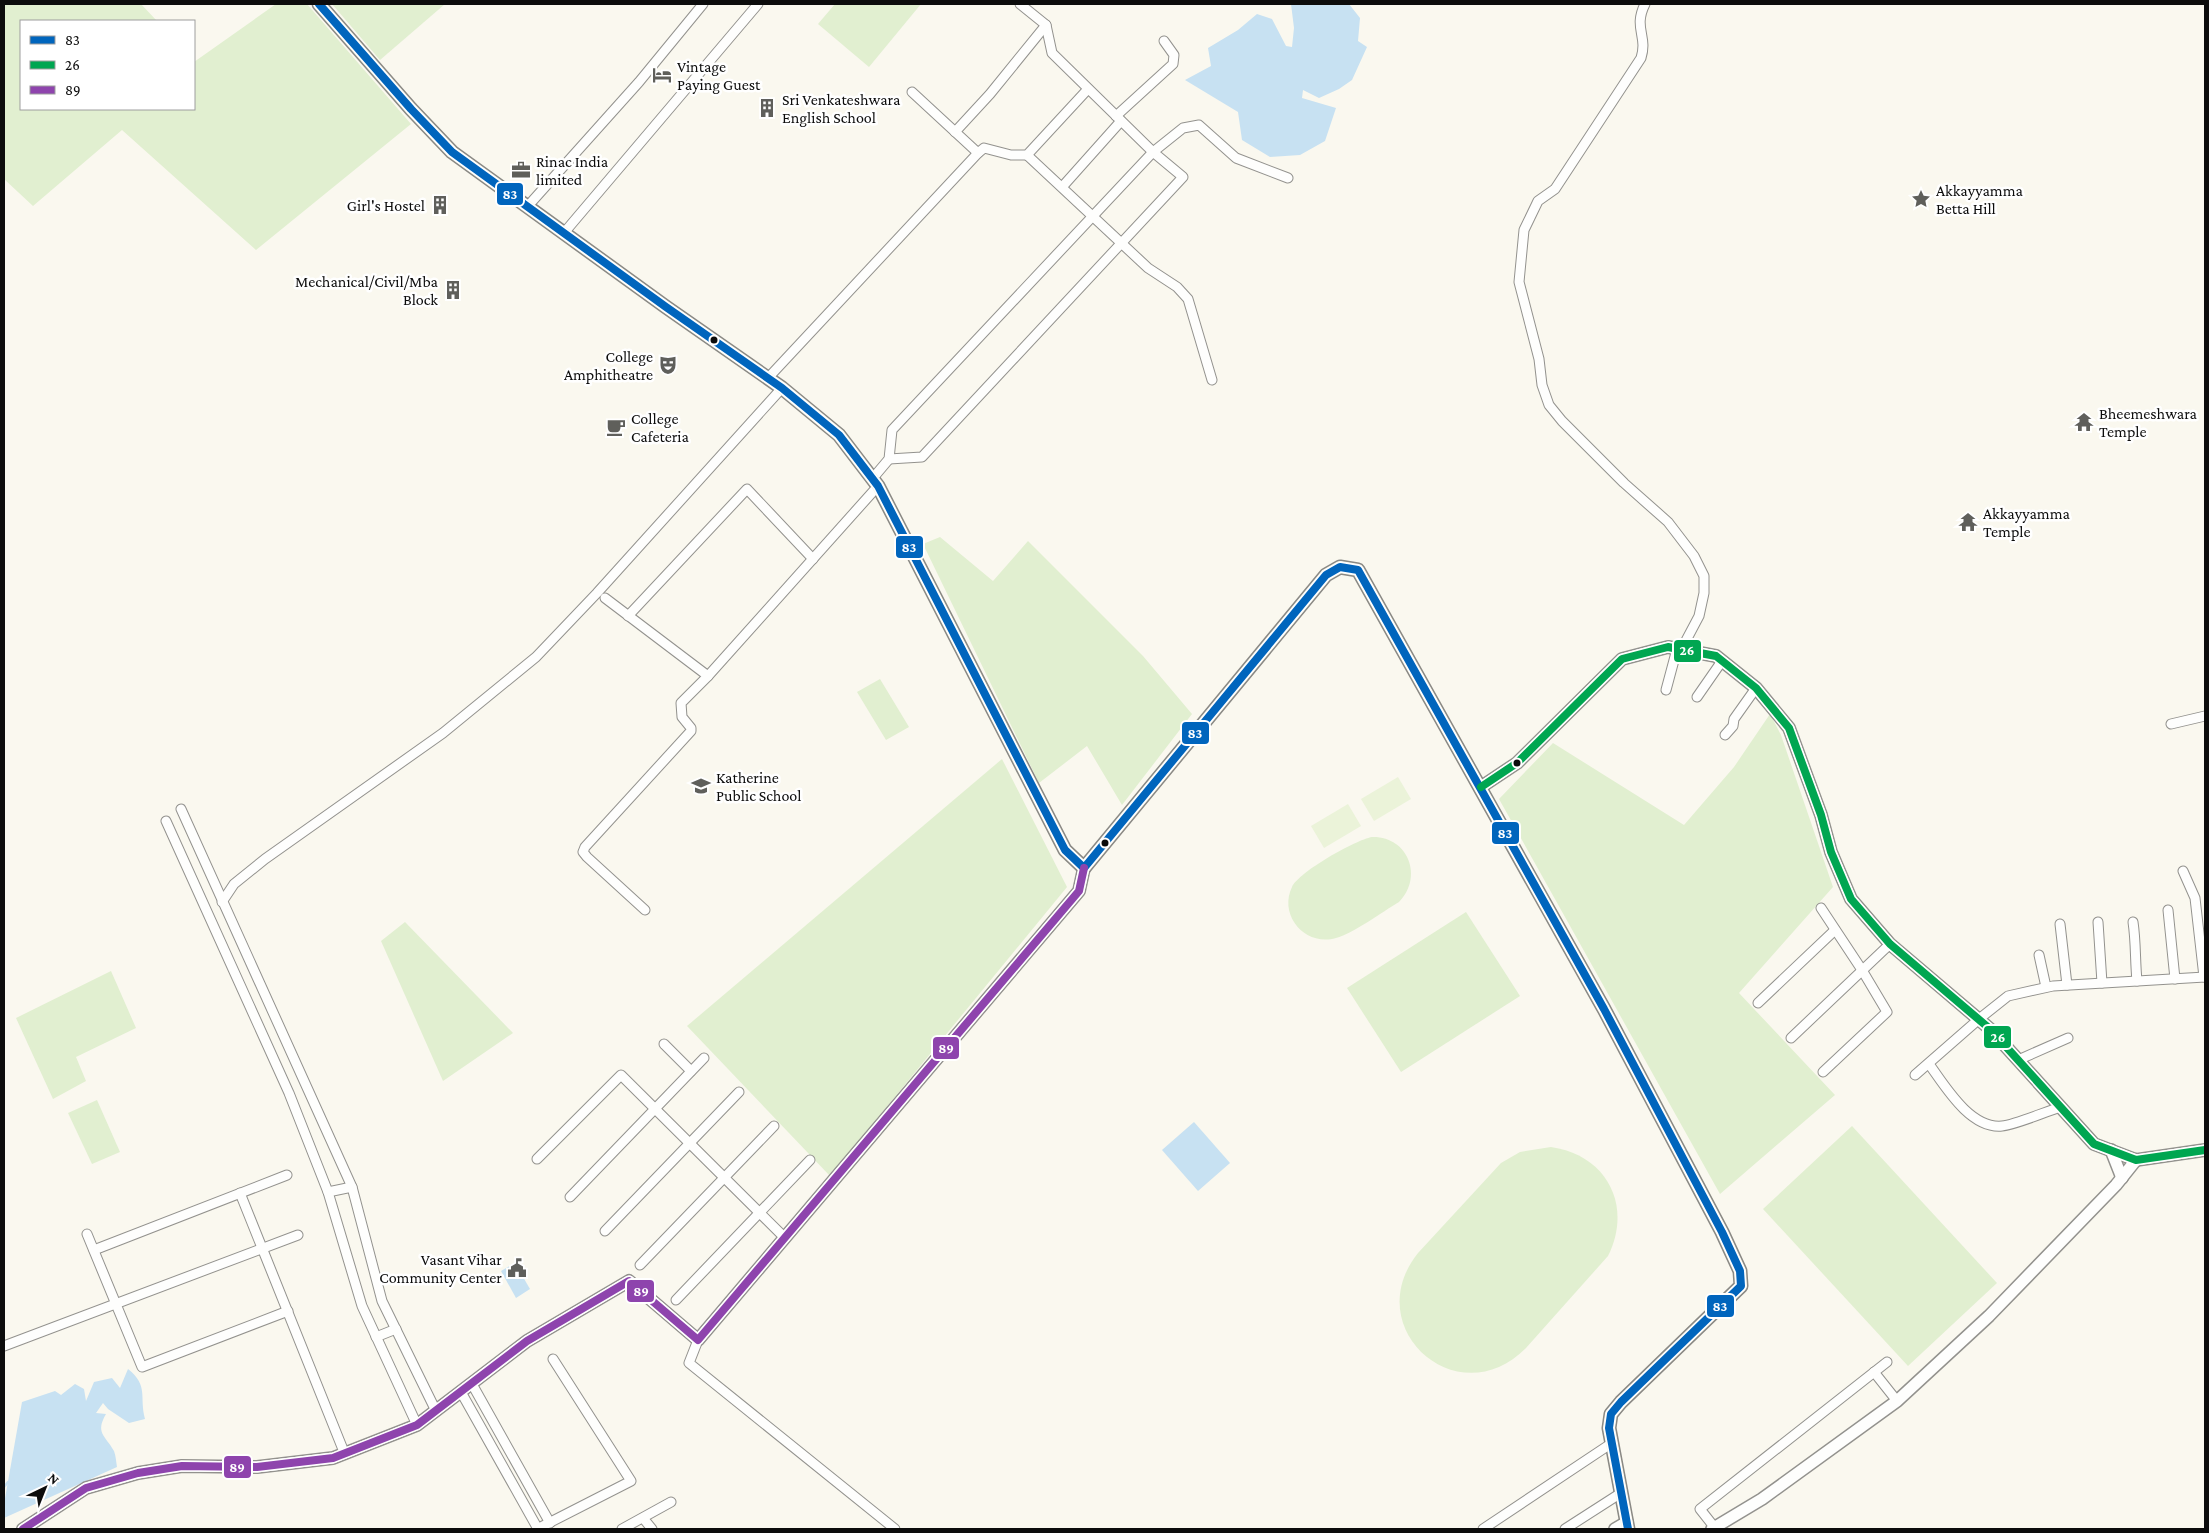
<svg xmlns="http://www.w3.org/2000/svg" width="2209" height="1533" viewBox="0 0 2209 1533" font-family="'Crimson Pro',serif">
  <rect width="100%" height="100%" fill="#faf8ef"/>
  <!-- green -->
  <g fill="#e1efd0">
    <polygon points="4,4 141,4 157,21 21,21 21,109 194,109 194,62 276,4 307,4 411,124 256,250 122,130 33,206 4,179"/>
    <polygon points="332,4 445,4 380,60"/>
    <polygon points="835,4 921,4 869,67 818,24"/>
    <polygon points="940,537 993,581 1028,541 1143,656 1192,714 1122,805 1087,746 1039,783 923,544"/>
    <polygon points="880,679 909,727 886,740 857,692"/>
    <polygon points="1770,714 1781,735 1833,887 1739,993 1835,1095 1720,1194 1499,799 1553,743 1684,825 1734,767"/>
    <polygon points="1002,759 1067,887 830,1176 687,1026"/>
    <path d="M 1372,837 C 1408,836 1424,877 1399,902 C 1382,912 1354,933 1336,938 C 1306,947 1278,916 1292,887 C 1299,872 1355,840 1372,837 Z"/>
    <polygon points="1466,912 1520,996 1401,1072 1347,988"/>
    <polygon points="405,922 513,1033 443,1081 381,941"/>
    <polygon points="111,971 136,1028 76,1057 86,1081 53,1099 16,1018"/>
    <polygon points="97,1100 120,1152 92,1164 68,1113"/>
    <polygon points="1852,1126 1997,1283 1908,1366 1763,1209"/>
    <path d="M 1551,1147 C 1607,1155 1633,1206 1608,1256 L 1526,1348 C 1458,1417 1358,1328 1418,1253 L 1501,1163 L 1520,1152 Z"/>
  </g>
  <!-- pitch -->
  <g fill="#ebf3d9">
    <polygon points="1398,777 1411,799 1374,821 1361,799"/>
    <polygon points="1348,804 1361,826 1324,848 1311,826"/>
  </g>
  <!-- water -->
  <g fill="#c7e1f2">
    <polygon points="1291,4 1349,4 1360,18 1358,41 1367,47 1352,80 1339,89 1319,98 1303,90 1302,98 1336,108 1325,141 1300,155 1270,157 1242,140 1238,112 1185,80 1211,66 1208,48 1238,30 1257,14 1272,19 1286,46 1292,47 1294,28"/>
    <polygon points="1194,1122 1230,1163 1198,1191 1162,1150"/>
    <polygon points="515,1263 530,1289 516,1298 501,1271"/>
    <path d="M 128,1369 C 149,1386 139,1396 145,1419 L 129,1423 L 108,1409 L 103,1403 L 96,1413 L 106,1414 C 95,1433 105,1435 114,1451 C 116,1456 116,1462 117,1467 L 4,1518 L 4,1504 L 22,1402 L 55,1391 L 61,1395 L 75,1384 L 84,1389 L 86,1401 L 94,1382 L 112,1378 L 120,1388 Z"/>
  </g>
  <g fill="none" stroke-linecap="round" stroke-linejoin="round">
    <!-- stream -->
    <polyline stroke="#c7e1f2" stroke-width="2.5" points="4,1487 8,1482"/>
    <!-- minor casing -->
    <g stroke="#93928e" stroke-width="11">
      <g id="minor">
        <path d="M 1645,4 C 1633,28 1648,36 1641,58 L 1555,189 L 1538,201 L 1524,230 L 1519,282 L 1539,359 L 1542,385 L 1549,405 L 1562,421 L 1624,483 L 1668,522 L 1694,556 L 1704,576 L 1704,593 L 1699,616 L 1681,650"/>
        <polyline points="912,92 978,153"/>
        <polyline points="1116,116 1173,64 1174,55 1164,41"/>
        <polyline points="955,132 990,94 1046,25"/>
        <polyline points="1027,155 1148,268 1177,287 1188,299 1212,380"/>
        <polyline points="1063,186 1121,121"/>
        <polyline points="527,207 639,82 703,4"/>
        <polyline points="563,234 758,4"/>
        <polyline points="768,378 978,153 984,148 1011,155 1027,155 1088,89"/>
        <polyline points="889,459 922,457 1183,177 1153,152 1183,128 1199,125 1236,158 1288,178"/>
        <polyline points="873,478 889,459 892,430 1153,152 1052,53 1046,25 1020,4"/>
        <polyline points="605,598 708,676"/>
        <polyline points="628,616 747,489 813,559"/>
        <polyline points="1666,690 1677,649"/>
        <polyline points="1697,697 1722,661"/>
        <polyline points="2171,724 2205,716"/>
        <polyline points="1725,735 1733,726 1734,719 1756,688"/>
        <polyline points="181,809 352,1187 382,1301 436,1411"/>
        <polyline points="166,821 289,1093 328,1192 362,1306 417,1425"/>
        <polyline points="2183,871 2195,898 2204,977"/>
        <polyline points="222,902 234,884 265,859 443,733 536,657 597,593 782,388"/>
        <polyline points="1821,908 1862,970 1887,1012 1823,1072"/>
        <polyline points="645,910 587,857 583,852 585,847 691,731 691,728 682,717 681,703 708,676 878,486"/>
        <polyline points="2168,910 2175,979"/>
        <polyline points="2098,922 2102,983"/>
        <path d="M 2133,922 C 2136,942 2135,961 2137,981"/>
        <polyline points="2060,924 2067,985"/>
        <polyline points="2039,955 2046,987"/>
        <polyline points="1758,1003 1835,930"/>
        <polyline points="1791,1038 1890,944"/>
        <polyline points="664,1044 691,1071"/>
        <polyline points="2018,1060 2068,1038"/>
        <path d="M 1929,1064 C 1945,1086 1970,1129 2002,1126 C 2015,1125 2047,1111 2061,1107"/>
        <polyline points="1915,1075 1979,1019 2008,996 2053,986 2205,977"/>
        <polyline points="537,1159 621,1075 785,1238"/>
        <polyline points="328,1192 352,1187"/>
        <polyline points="240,1193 344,1452"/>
        <polyline points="570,1197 704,1058"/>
        <polyline points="605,1231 739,1092"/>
        <polyline points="87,1234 142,1367 288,1311"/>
        <polyline points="94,1250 287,1175"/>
        <polyline points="640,1265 774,1126"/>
        <polyline points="676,1300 810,1160"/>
        <polyline points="376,1337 396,1329"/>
        <polyline points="698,1340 689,1363 895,1529"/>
        <polyline points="4,1346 298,1235"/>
        <polyline points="1874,1372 1897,1401"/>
        <polyline points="472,1384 550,1523"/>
        <polyline points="461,1392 538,1529"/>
        <polyline points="643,1518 652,1529"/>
        <polyline points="1715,1528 1700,1509 1887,1362"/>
        <polyline points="537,1529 631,1481 553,1359"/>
        <polyline points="622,1529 671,1502"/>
        <polyline points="1483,1529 1612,1443"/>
        <polyline points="1565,1529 1621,1493"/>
      </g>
    </g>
    <!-- tertiary casing -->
    <g stroke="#93928e" stroke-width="14">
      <g id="tertiary">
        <polyline points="1481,787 1517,763 1622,659 1668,647 1716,656 1756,688 1789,728 1821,815 1831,852 1851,899 1890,944 1990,1029 2094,1144 2136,1160 2205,1150"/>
        <polyline points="2111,1150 2122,1178"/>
        <polyline points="23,1529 86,1488 138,1473 182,1466 257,1467 333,1458 417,1425 527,1341 629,1281 698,1340 1079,891 1084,868"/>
        <polyline points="1615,1529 1627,1522"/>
        <polyline points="1712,1529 1762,1499 1897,1401 1989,1316 2116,1185 2136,1160"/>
      </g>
    </g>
    <!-- secondary casing -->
    <g stroke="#8a8985" stroke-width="15">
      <polyline id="secondary" points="319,4 411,109 452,152 666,307 782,388 839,435 878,486 1065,850 1084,868 1326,575 1340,567 1358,570 1604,1009 1722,1232 1740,1271 1741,1286 1621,1402 1611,1414 1609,1428 1628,1529"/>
    </g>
    <!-- minor -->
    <use href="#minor" stroke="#fefefd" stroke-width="9"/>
    <!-- tertiary -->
    <use href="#tertiary" stroke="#fefefd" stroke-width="11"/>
    <!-- secondary -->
    <use href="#secondary" stroke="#f4f4e8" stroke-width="12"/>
    <!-- bus-1 casing -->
    <g stroke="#fff" stroke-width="11">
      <polyline id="bus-1" points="319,4 411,109 452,152 666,307 782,388 839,435 878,486 1065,850 1084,868 1326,575 1340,567 1358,570 1604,1009 1722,1232 1740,1271 1741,1286 1621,1402 1611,1414 1609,1428 1628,1529"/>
    </g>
    <!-- bus-2 casing -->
    <g stroke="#fff" stroke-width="11">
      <polyline id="bus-2" points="1481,787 1517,763 1622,659 1668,647 1716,656 1756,688 1789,728 1821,815 1831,852 1851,899 1890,944 1990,1029 2094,1144 2136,1160 2205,1150"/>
    </g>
    <!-- bus-3 casing -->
    <g stroke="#fff" stroke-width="11">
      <polyline id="bus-3" points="23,1529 86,1488 138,1473 182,1466 257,1467 333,1458 417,1425 527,1341 629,1281 698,1340 1079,891 1084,868"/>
    </g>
    <!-- bus-1 -->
    <use href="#bus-1" stroke="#0065bd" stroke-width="8"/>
    <!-- bus-2 -->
    <use href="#bus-2" stroke="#00a651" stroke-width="8"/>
    <!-- bus-3 -->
    <use href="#bus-3" stroke="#8e44ad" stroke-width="8"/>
  </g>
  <!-- icons -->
  <defs>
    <g id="hotel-bare" transform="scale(1.5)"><path d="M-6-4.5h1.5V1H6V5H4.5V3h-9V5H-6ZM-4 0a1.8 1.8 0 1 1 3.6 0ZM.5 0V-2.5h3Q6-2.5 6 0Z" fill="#5f5f5b" stroke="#fff" stroke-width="2.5" paint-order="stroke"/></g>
    <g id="building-bare" transform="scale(1.5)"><path d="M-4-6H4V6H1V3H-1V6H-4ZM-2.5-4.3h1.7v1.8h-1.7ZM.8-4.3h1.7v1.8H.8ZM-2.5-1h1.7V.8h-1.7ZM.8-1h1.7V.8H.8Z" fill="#5f5f5b" stroke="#fff" stroke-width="2.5" paint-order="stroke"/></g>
    <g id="office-bare" transform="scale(1.5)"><path d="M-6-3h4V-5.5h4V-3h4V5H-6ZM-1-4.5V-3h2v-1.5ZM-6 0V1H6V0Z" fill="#5f5f5b" stroke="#fff" stroke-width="2.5" paint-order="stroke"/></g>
    <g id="sight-bare" transform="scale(1.5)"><path d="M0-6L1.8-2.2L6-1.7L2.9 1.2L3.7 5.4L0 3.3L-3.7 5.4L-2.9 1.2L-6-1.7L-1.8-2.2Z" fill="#5f5f5b" stroke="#fff" stroke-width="2.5" paint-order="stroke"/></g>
    <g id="theatre-bare" transform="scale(1.5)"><path d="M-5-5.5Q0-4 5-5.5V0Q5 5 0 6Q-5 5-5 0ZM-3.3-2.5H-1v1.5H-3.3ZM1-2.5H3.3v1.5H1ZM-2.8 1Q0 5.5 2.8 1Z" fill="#5f5f5b" stroke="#fff" stroke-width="2.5" paint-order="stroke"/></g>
    <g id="temple-bare" transform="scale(1.5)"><path d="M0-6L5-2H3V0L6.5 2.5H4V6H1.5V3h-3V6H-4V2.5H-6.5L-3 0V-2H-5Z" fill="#5f5f5b" stroke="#fff" stroke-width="2.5" paint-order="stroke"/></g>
    <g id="cafe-bare" transform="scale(1.5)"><path d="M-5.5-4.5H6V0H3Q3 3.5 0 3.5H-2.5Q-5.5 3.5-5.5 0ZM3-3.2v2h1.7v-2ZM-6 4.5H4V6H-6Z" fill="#5f5f5b" stroke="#fff" stroke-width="2.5" paint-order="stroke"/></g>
    <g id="school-bare" transform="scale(1.5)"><path d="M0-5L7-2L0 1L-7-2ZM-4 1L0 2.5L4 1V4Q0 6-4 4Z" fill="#5f5f5b" stroke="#fff" stroke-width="2.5" paint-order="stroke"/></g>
    <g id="civic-bare" transform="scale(1.5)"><path d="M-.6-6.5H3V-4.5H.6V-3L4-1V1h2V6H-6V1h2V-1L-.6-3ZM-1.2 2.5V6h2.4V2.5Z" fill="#5f5f5b" stroke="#fff" stroke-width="2.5" paint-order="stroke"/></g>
  </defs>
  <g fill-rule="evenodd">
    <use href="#hotel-bare" x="662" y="75"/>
    <use href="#building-bare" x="767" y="108"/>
    <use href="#office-bare" x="521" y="170"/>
    <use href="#sight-bare" x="1921" y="199"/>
    <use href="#building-bare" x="440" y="205"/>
    <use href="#building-bare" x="453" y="290"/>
    <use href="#theatre-bare" x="668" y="365"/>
    <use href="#temple-bare" x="2084" y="422"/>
    <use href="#cafe-bare" x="616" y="427"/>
    <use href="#temple-bare" x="1968" y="522"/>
    <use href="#school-bare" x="701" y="786"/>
    <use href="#civic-bare" x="517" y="1268"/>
  </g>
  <!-- markers -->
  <g fill="#0c0c0c" stroke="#fff" stroke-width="2">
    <circle cx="714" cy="340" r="4.5"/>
    <circle cx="1517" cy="763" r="4.5"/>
    <circle cx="1105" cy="843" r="4.5"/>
  </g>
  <g text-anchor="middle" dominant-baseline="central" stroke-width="5" stroke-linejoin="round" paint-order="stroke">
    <!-- poi labels -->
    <g font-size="16" fill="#0c0c0c" stroke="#fff" text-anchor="start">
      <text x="677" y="66">Vintage<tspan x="677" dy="18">Paying Guest</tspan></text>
      <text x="782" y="99">Sri Venkateshwara<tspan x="782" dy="18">English School</tspan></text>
      <text x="536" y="161">Rinac India<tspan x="536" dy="18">limited</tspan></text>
      <text x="1936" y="190">Akkayyamma<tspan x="1936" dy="18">Betta Hill</tspan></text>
      <text x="425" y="205" text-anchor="end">Girl's Hostel</text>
      <text x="438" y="281" text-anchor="end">Mechanical/Civil/Mba<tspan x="438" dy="18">Block</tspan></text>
      <text x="653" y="356" text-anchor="end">College<tspan x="653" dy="18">Amphitheatre</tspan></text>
      <text x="2099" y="413">Bheemeshwara<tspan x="2099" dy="18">Temple</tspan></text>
      <text x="631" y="418">College<tspan x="631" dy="18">Cafeteria</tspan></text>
      <text x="1983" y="513">Akkayyamma<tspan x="1983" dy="18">Temple</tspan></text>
      <text x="716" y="777">Katherine<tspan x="716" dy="18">Public School</tspan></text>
      <text x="502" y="1259" text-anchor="end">Vasant Vihar<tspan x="502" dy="18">Community Center</tspan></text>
    </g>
  </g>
  <g stroke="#fff" stroke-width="2">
    <rect x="496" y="182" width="28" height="24" rx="5" fill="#0065bd"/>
    <rect x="895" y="535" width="29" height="24" rx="5" fill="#0065bd"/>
    <rect x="1673" y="639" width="29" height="24" rx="5" fill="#00a651"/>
    <rect x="1181" y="721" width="29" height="24" rx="5" fill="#0065bd"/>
    <rect x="1491" y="821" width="29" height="24" rx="5" fill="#0065bd"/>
    <rect x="1983" y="1025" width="29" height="24" rx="5" fill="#00a651"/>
    <rect x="932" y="1036" width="28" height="24" rx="5" fill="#8e44ad"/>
    <rect x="626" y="1279" width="29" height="24" rx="5" fill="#8e44ad"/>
    <rect x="1706" y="1294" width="29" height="24" rx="5" fill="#0065bd"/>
    <rect x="223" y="1455" width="29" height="24" rx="5" fill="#8e44ad"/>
  </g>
  <g font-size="14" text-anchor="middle" font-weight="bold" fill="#fff">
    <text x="510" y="199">83</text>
    <text x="909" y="552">83</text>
    <text x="1687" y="655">26</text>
    <text x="1195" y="738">83</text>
    <text x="1505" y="838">83</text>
    <text x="1998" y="1042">26</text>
    <text x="946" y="1053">89</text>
    <text x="641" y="1296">89</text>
    <text x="1720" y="1311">83</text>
    <text x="237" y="1472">89</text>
  </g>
  <!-- border -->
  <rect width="2209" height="1533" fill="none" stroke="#0c0c0c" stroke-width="10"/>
  <!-- legend -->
  <rect x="20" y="20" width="175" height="90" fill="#ffffff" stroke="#9e9e9e"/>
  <rect x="30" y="36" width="25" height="8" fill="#0065bd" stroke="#9e9e9e"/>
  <text x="65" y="45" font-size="15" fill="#0c0c0c">83</text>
  <rect x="30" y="61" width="25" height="8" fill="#00a651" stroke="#9e9e9e"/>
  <text x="65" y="70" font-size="15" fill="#0c0c0c">26</text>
  <rect x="30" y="86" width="25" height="8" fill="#8e44ad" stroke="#9e9e9e"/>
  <text x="65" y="95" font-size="15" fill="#0c0c0c">89</text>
  <!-- north arrow -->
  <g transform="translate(45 1488) rotate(43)" stroke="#ffffff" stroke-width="4" paint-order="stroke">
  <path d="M0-4L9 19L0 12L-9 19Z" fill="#0c0c0c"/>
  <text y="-8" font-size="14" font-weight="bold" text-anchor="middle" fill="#0c0c0c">N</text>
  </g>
</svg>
